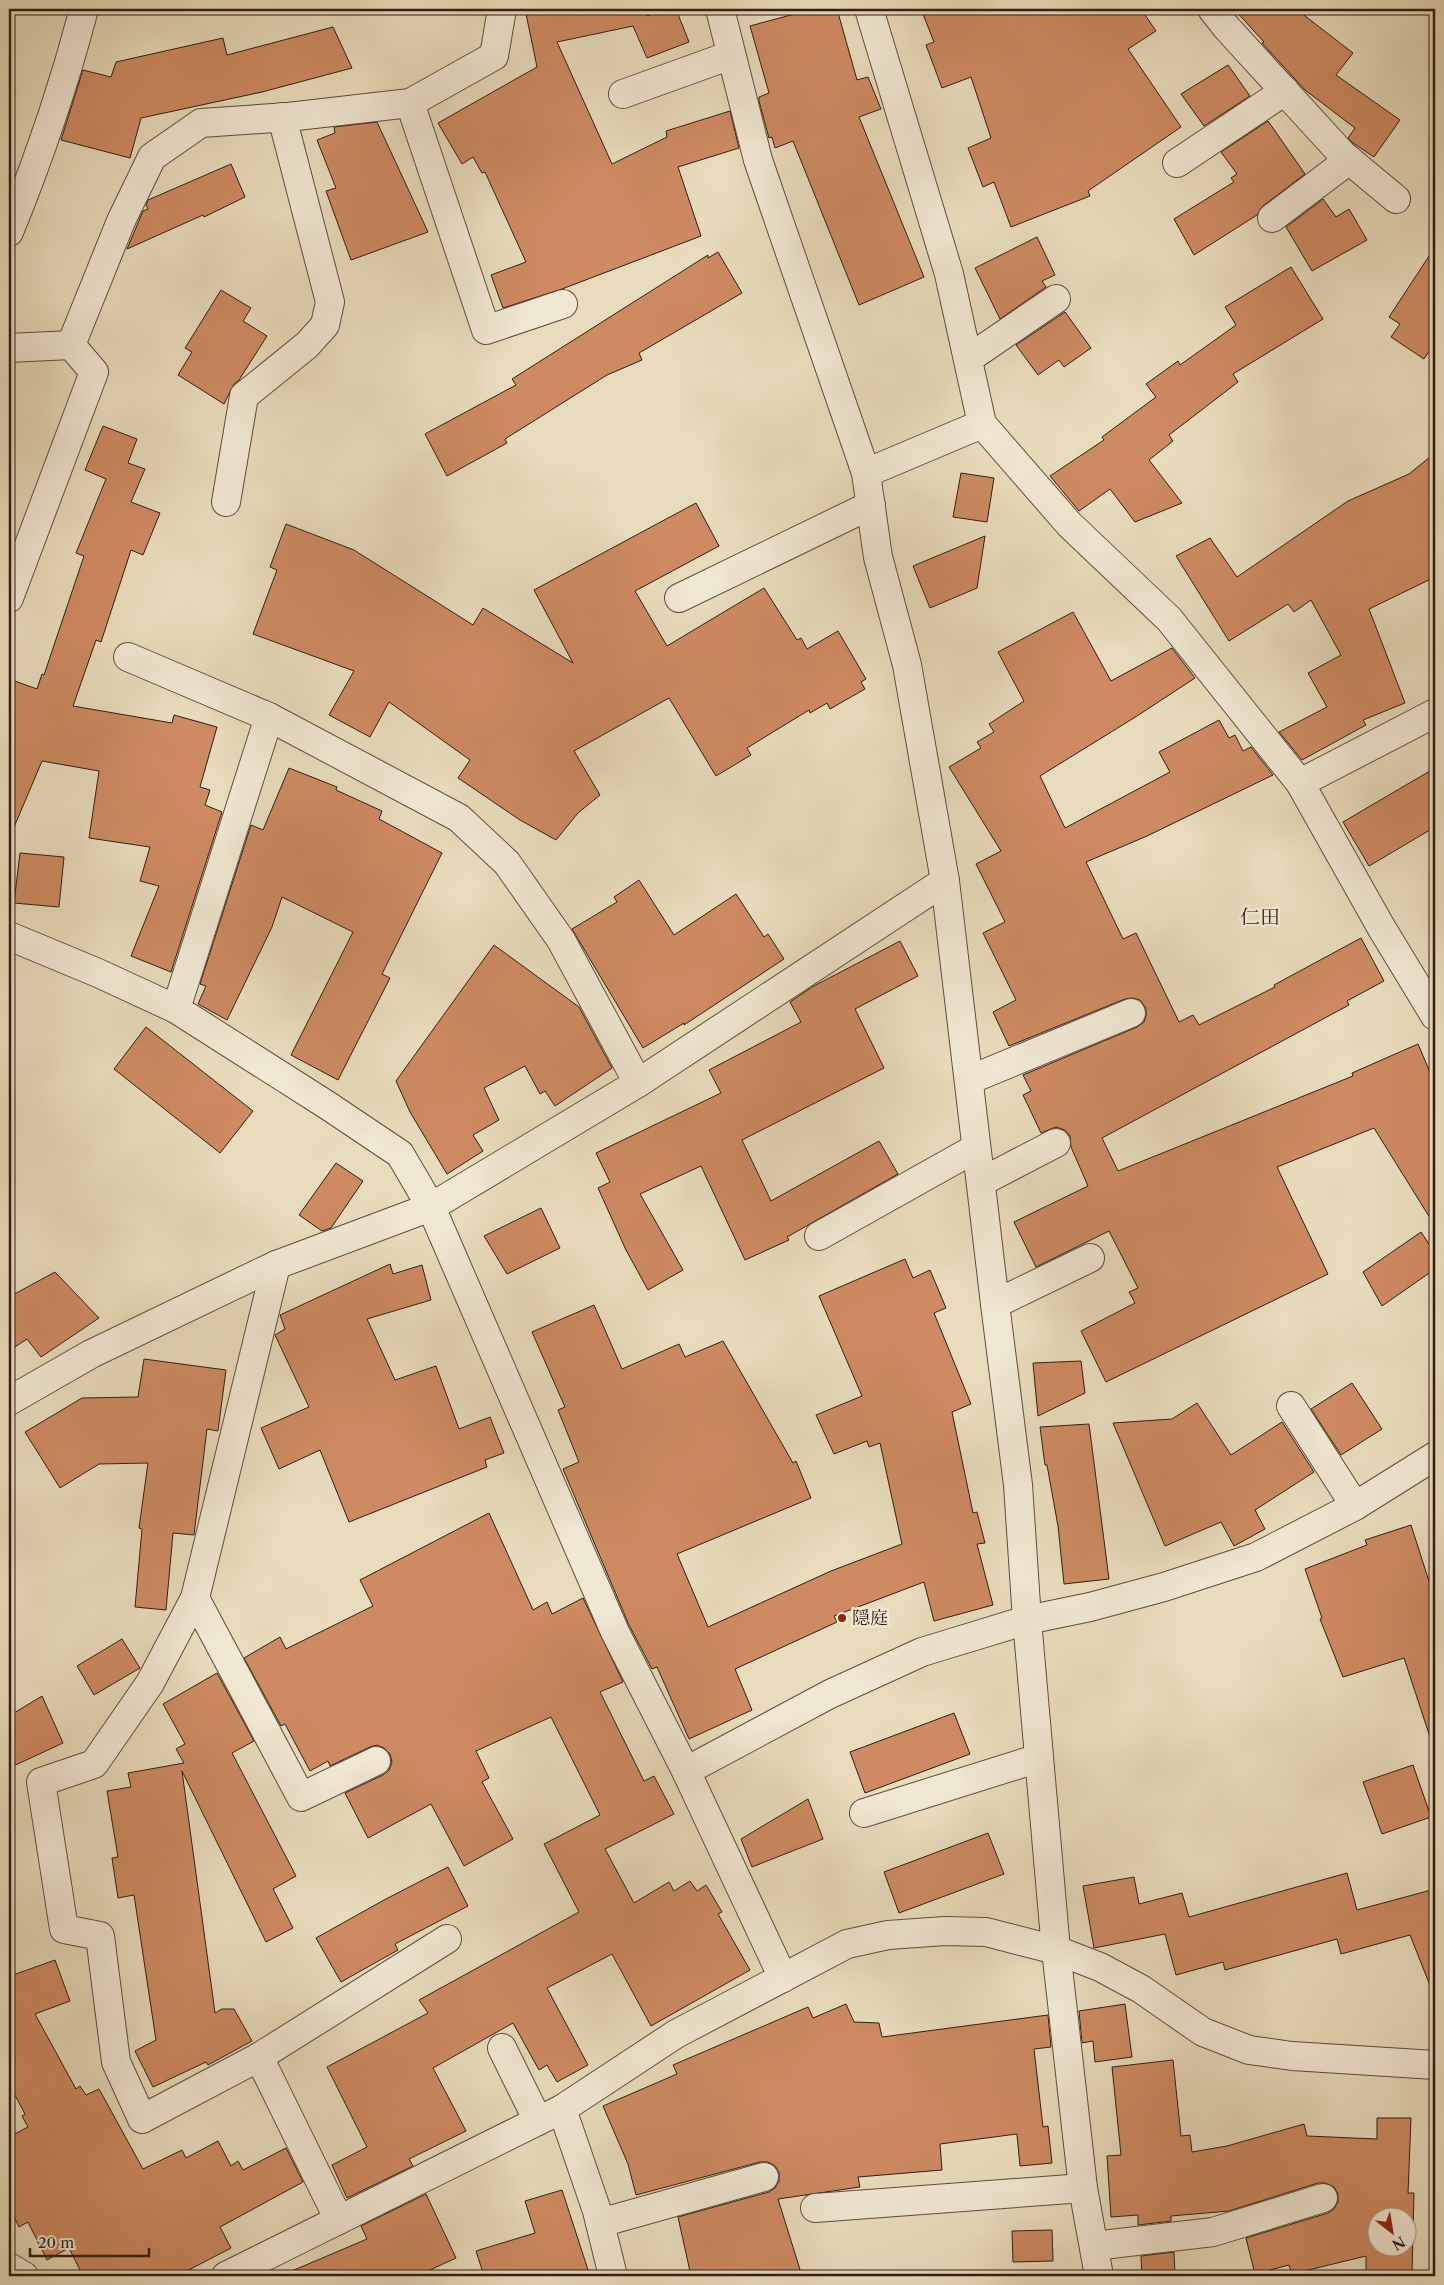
<svg xmlns="http://www.w3.org/2000/svg" width="1444" height="2285" viewBox="0 0 1444 2285" font-family="'Libre Caslon Text','Noto Serif JP',serif">
  <rect width="100%" height="100%" fill="#e9dcbc"/>
  <filter id="stains"><feTurbulence type="fractalNoise" baseFrequency=".004" numOctaves="4"/><feColorMatrix values="0 0 0 0 .2 0 0 0 0 .09 0 0 0 0 .02 0 0 0 .5 -.17"/></filter>
  <radialGradient id="worn" r=".72"><stop offset=".6" stop-color="#630" stop-opacity="0"/><stop offset="1" stop-color="#630" stop-opacity=".3"/></radialGradient>
  <!-- building -->
  <g fill="#ce8a62" stroke="#311d13" fill-rule="evenodd">
    <polygon points="525,9 646,9 647,16 664,9 676,9 689,42 647,58 633,26 557,42 612,164 667,137 666,131 730,111 739,148 678,167 701,236 562,289 503,308 491,275 526,262 485,172 482,173 473,157 462,164 438,123 537,67"/>
    <polygon points="813,9 837,9 857,80 868,77 881,109 859,117 924,277 859,305 793,141 775,148 772,137 769,138 759,101 759,97 769,93 750,26"/>
    <polygon points="921,9 1141,9 1156,31 1128,49 1181,127 1088,191 1090,196 1011,227 994,182 983,187 968,148 991,138 971,77 942,88 926,45 934,42"/>
    <polygon points="1234,9 1296,9 1353,53 1336,75 1400,120 1374,157 1353,143 1348,138 1355,128 1305,90 1262,43 1264,42"/>
    <polygon points="333,27 352,68 262,92 141,118 130,158 61,140 83,70 111,77 116,62 223,38 227,55"/>
    <polygon points="1228,65 1250,96 1204,126 1181,94"/>
    <polygon points="1268,121 1305,174 1263,206 1257,215 1194,255 1174,219 1234,182 1231,178 1237,174 1221,152"/>
    <polygon points="377,122 428,232 351,260 326,191 336,188 317,140 335,133 334,127"/>
    <polygon points="231,164 245,197 204,217 203,215 127,249 143,211 148,209 146,205 148,200"/>
    <polygon points="1323,199 1336,217 1349,209 1367,240 1312,271 1286,227"/>
    <polygon points="1037,237 1055,275 1042,281 1046,287 1000,319 975,268"/>
    <polygon points="1435,247 1435,342 1424,359 1391,337 1400,324 1389,317"/>
    <polygon points="718,252 742,293 639,353 642,360 607,375 505,439 507,443 447,476 425,434 516,385 512,379 708,255 708,258"/>
    <polygon points="1291,267 1323,319 1233,374 1238,382 1169,435 1173,441 1149,460 1182,503 1135,522 1110,489 1079,511 1050,476 1104,440 1102,437 1156,397 1146,384 1178,361 1180,365 1236,325 1225,307"/>
    <polygon points="221,290 251,308 243,321 267,336 239,380 234,384 224,404 178,375 192,352 185,348"/>
    <polygon points="1065,312 1091,348 1064,367 1059,360 1038,375 1016,345"/>
    <polygon points="103,426 137,439 128,463 145,469 131,502 160,513 143,555 131,550 101,642 96,640 73,706 172,723 174,715 217,727 200,787 210,790 205,805 222,812 171,972 131,956 159,886 140,881 150,847 89,838 99,771 42,761 9,839 9,679 37,689 42,674 44,675 84,556 76,553 106,479 85,470"/>
    <polygon points="1435,453 1435,577 1369,609 1405,703 1363,720 1366,725 1302,760 1279,732 1327,707 1308,673 1341,655 1311,600 1294,612 1288,604 1229,641 1176,556 1210,538 1237,577 1348,501 1409,474"/>
    <polygon points="961,473 994,478 987,522 953,517"/>
    <polygon points="696,503 719,546 635,591 667,646 764,588 797,640 801,638 807,649 838,631 866,679 861,682 865,689 830,709 827,703 810,713 809,710 747,748 751,755 716,776 669,698 574,751 600,795 578,813 556,840 520,820 458,778 470,760 389,702 370,737 329,715 354,671 253,634 277,570 270,567 286,524 354,550 473,625 483,608 573,663 534,590"/>
    <polygon points="985,536 977,588 930,608 913,566"/>
    <polygon points="1073,612 1111,681 1172,648 1195,678 1137,716 1040,776 1065,828 1170,772 1159,752 1219,720 1229,738 1235,735 1243,751 1251,747 1273,775 1147,836 1086,862 1123,939 1136,933 1179,1022 1193,1015 1199,1025 1275,987 1274,985 1361,938 1384,981 1347,1001 1349,1005 1102,1138 1118,1171 1353,1076 1352,1073 1418,1044 1435,1084 1435,1226 1374,1128 1277,1167 1328,1274 1106,1382 1081,1331 1135,1303 1129,1292 1138,1288 1109,1231 1036,1267 1014,1222 1088,1186 1071,1147 1070,1136 1065,1130 1056,1127 1041,1133 1023,1095 1031,1091 1023,1075 1137,1027 1144,1022 1146,1016 1146,1008 1140,1000 1133,998 1125,999 1009,1046 993,1012 1016,1000 983,933 1005,922 976,864 1001,851 949,767 981,748 977,742 994,732 989,724 1024,701 998,652"/>
    <polygon points="289,768 337,787 336,790 382,811 379,819 442,853 382,974 390,978 338,1080 291,1055 353,932 282,897 272,927 227,1020 198,1004 206,986 200,984 251,825 263,830"/>
    <polygon points="1435,768 1435,827 1369,866 1343,822"/>
    <polygon points="20,853 64,857 59,907 14,903"/>
    <polygon points="639,880 674,935 736,894 764,937 768,934 784,959 684,1025 684,1023 643,1048 572,929 617,902 614,897"/>
    <polygon points="900,941 918,976 855,1009 884,1068 742,1140 771,1201 879,1141 898,1174 787,1237 789,1240 745,1260 701,1166 640,1194 683,1270 648,1290 626,1250 598,1188 610,1182 596,1153 721,1093 709,1070 801,1022 790,1002 812,987"/>
    <polygon points="494,945 579,1007 612,1068 555,1106 545,1091 540,1094 525,1066 484,1088 499,1120 473,1135 483,1151 447,1174 410,1112 396,1081"/>
    <polygon points="146,1027 253,1111 220,1153 114,1069"/>
    <polygon points="336,1163 363,1181 331,1228 322,1231 299,1215"/>
    <polygon points="541,1208 560,1248 507,1274 484,1236"/>
    <polygon points="1421,1232 1435,1253 1435,1269 1382,1306 1363,1272"/>
    <polygon points="905,1259 913,1278 930,1270 946,1308 934,1313 971,1404 952,1412 973,1513 977,1512 985,1543 977,1544 993,1605 934,1621 924,1582 834,1616 837,1622 735,1669 752,1710 689,1739 657,1667 652,1669 629,1625 563,1469 579,1462 558,1410 565,1407 532,1332 594,1305 622,1369 679,1344 685,1357 723,1341 793,1463 796,1461 811,1498 677,1554 708,1627 831,1571 902,1544 880,1443 869,1447 867,1441 834,1454 816,1415 862,1396 819,1296"/>
    <polygon points="390,1264 393,1274 422,1265 431,1300 367,1319 395,1380 436,1366 459,1429 490,1417 504,1453 485,1460 487,1467 349,1522 320,1450 279,1469 261,1428 309,1407 275,1335 285,1329 280,1315"/>
    <polygon points="55,1272 99,1318 41,1357 27,1339 9,1351 9,1297"/>
    <polygon points="144,1359 226,1370 218,1431 207,1429 194,1535 173,1533 166,1610 135,1607 142,1529 139,1528 148,1463 99,1464 60,1488 25,1432 82,1398 138,1397"/>
    <polygon points="1081,1361 1085,1393 1038,1416 1033,1363"/>
    <polygon points="1352,1383 1382,1429 1341,1455 1311,1409"/>
    <polygon points="1197,1403 1231,1455 1282,1422 1314,1472 1255,1510 1265,1529 1234,1546 1221,1522 1165,1546 1113,1423 1172,1419"/>
    <polygon points="1089,1424 1109,1579 1064,1584 1058,1526 1047,1465 1045,1465 1040,1427"/>
    <polygon points="489,1513 533,1610 547,1602 552,1614 583,1598 623,1682 600,1692 644,1781 654,1776 674,1814 605,1849 634,1903 669,1882 674,1891 690,1881 697,1891 706,1885 722,1912 718,1914 750,1970 651,2026 612,1954 547,1988 588,2065 557,2082 547,2065 539,2070 513,2023 433,2068 466,2131 409,2159 413,2166 347,2198 332,2165 367,2147 327,2067 428,2013 419,2000 579,1912 544,1844 600,1815 551,1717 476,1751 489,1778 482,1782 513,1839 464,1866 431,1804 368,1838 345,1793 383,1775 389,1770 392,1762 390,1754 384,1748 377,1745 370,1747 330,1766 328,1761 310,1771 285,1724 281,1726 244,1658 280,1637 286,1649 373,1606 360,1580"/>
    <polygon points="1411,1525 1435,1600 1435,1733 1429,1734 1404,1658 1343,1677 1320,1619 1322,1618 1305,1569 1367,1545 1365,1540"/>
    <polygon points="122,1639 140,1668 94,1695 77,1666"/>
    <polygon points="217,1673 254,1741 232,1753 296,1876 273,1889 293,1928 266,1942 182,1771 215,2013 222,2009 234,2009 252,2041 208,2065 206,2062 153,2087 135,2051 156,2040 134,1895 118,1898 112,1858 118,1857 107,1791 131,1787 128,1773 184,1763 176,1749 185,1744 163,1704"/>
    <polygon points="42,1696 63,1743 9,1768 9,1716"/>
    <polygon points="954,1713 970,1754 865,1793 850,1752"/>
    <polygon points="1413,1765 1431,1817 1382,1834 1363,1782"/>
    <polygon points="808,1799 823,1839 752,1867 741,1839"/>
    <polygon points="988,1833 1004,1874 899,1913 884,1872"/>
    <polygon points="448,1867 468,1906 395,1944 398,1950 341,1982 316,1938 384,1900"/>
    <polygon points="1347,1873 1357,1910 1435,1889 1435,1992 1433,1993 1410,1935 1341,1954 1337,1939 1225,1970 1223,1962 1176,1975 1165,1934 1094,1948 1083,1886 1134,1877 1139,1904 1182,1893 1189,1917"/>
    <polygon points="55,1960 70,2001 35,2014 76,2089 80,2086 86,2095 99,2089 143,2169 182,2150 186,2158 218,2141 231,2166 238,2161 243,2170 286,2148 303,2182 220,2227 231,2248 177,2276 83,2276 69,2248 47,2260 28,2222 19,2227 9,2207 9,2137 28,2127 22,2116 25,2114 9,2084 9,1966 13,1975"/>
    <polygon points="846,2004 854,2022 879,2023 882,2037 1048,2015 1051,2047 1034,2049 1043,2127 1048,2126 1052,2163 1020,2166 1017,2134 940,2144 942,2170 858,2177 860,2187 778,2199 802,2276 691,2276 678,2217 769,2192 775,2188 779,2181 779,2172 775,2166 768,2162 760,2162 636,2195 628,2164 603,2106 677,2074 673,2065 808,2007 813,2018"/>
    <polygon points="1125,2004 1132,2057 1095,2062 1093,2041 1082,2043 1079,2011"/>
    <path d="M 1173,2060 L 1181,2136 L 1190,2135 L 1192,2152 L 1227,2146 L 1304,2124 L 1307,2136 L 1377,2139 L 1377,2118 L 1411,2118 L 1408,2193 L 1414,2193 L 1412,2273 L 1366,2272 L 1366,2256 L 1292,2274 L 1289,2265 L 1255,2274 L 1246,2238 L 1328,2213 L 1334,2209 L 1338,2202 L 1338,2194 L 1334,2187 L 1326,2183 L 1318,2183 L 1229,2211 L 1171,2216 L 1171,2221 L 1138,2225 L 1138,2215 L 1111,2217 L 1107,2156 L 1121,2155 L 1112,2067 ZM 1376,2218 L 1406,2218 L 1406,2248 L 1376,2248 Z"/>
    <polygon points="562,2190 590,2276 484,2276 476,2251 535,2233 525,2201"/>
    <polygon points="426,2194 456,2258 417,2276 280,2276 367,2239 361,2226"/>
    <polygon points="1052,2230 1053,2261 1013,2262 1012,2231"/>
    <polygon points="1174,2252 1175,2276 1142,2276 1141,2256"/>
  </g>
  <g fill="none" stroke-linecap="round" stroke-linejoin="round">
    <!-- minor casing -->
    <g stroke="#5f4d3d" stroke-width="30">
      <g id="minor">
        <polyline points="720,9 758,160 866,473 878,557 907,665 945,881 995,1304 1018,1485 1027,1620 1056,1950 1083,2188 1099,2276"/>
        <polyline points="869,9 949,274 982,424 1069,524 1169,619 1300,783 1381,927 1435,1016"/>
        <polyline points="1212,9 1226,27 1343,155 1396,199"/>
        <polyline points="623,94 731,55"/>
        <polyline points="410,103 486,330 563,304"/>
        <polyline points="1177,163 1285,91"/>
        <polyline points="1272,218 1349,160"/>
        <path d="M 9,232 C 39,159 64,85 84,9"/>
        <polyline points="9,348 71,345 121,221 152,157 201,123 288,117 410,103 494,56 502,9"/>
        <polyline points="968,359 1056,299"/>
        <polyline points="866,473 982,424"/>
        <polyline points="226,502 244,396 307,345 325,325 330,302 282,117"/>
        <polyline points="9,598 94,372 71,345"/>
        <polyline points="679,598 871,505"/>
        <polyline points="128,657 269,717 459,818 507,863 561,940 638,1083"/>
        <polyline points="1300,783 1435,713"/>
        <polyline points="9,936 98,973 176,1009 327,1105 400,1154 431,1207 615,1632 686,1771 783,1978"/>
        <polyline points="176,1009 269,717"/>
        <polyline points="969,1080 1131,1013"/>
        <polyline points="981,1182 1056,1143"/>
        <polyline points="819,1236 976,1148"/>
        <polyline points="276,1265 195,1598 150,1683 94,1764 41,1782 64,1929 100,1936 116,2062 142,2119 259,2057 447,1939"/>
        <polyline points="995,1304 1090,1258"/>
        <polyline points="9,1401 91,1354 276,1265 431,1207 638,1083 945,881"/>
        <polyline points="1291,1406 1355,1506"/>
        <polyline points="195,1598 301,1797 376,1761"/>
        <polyline points="686,1771 830,1694 922,1652 1027,1620 1090,1607 1164,1587 1256,1557 1355,1506 1435,1456"/>
        <polyline points="864,1813 1039,1758"/>
        <polyline points="502,2048 538,2121"/>
        <polyline points="259,2057 339,2220"/>
        <polyline points="562,2109 597,2211 613,2276"/>
        <polyline points="815,2208 1083,2188"/>
        <polyline points="600,2223 764,2177"/>
        <polyline points="1094,2246 1213,2232 1323,2198"/>
        <polyline points="9,2267 24,2276"/>
        <polyline points="226,2276 562,2109 676,2034 847,1944 888,1935 945,1931 986,1932 1056,1950 1100,1967 1141,1989 1203,2032 1249,2050 1292,2056 1435,2065"/>
      </g>
    </g>
    <!-- minor -->
    <use href="#minor" stroke="#f1e8d3" stroke-width="28"/>
  </g>
  <!-- markers -->
  <circle fill="#8f2418" stroke="#f1e8d3" stroke-width="2" cx="842" cy="1618" r="5"/>
  <g text-anchor="middle" dominant-baseline="central" stroke-width="5" stroke-linejoin="round" paint-order="stroke">
    <!-- poi labels -->
    <g font-size="18" fill="#311d13" stroke="#f1e8d3" text-anchor="start">
      <text x="852" y="1618">隠庭</text>
    </g>
    <!-- quarter labels -->
    <g font-size="20" fill="#311d13" stroke="#f1e8d3">
      <text x="1260" y="917">仁田</text>
    </g>
  </g>
  <!-- margin -->
  <rect width="1444" height="2285" fill="none" stroke="#e9dcbc" stroke-width="30"/>
  <rect x="10" y="10" width="1424" height="2265" fill="none" stroke="#311d13" stroke-width="2.5"/>
  <rect x="15" y="15" width="1414" height="2255" fill="none" stroke="#311d13"/>
  <!-- north arrow -->
  <g transform="translate(1392 2232) rotate(149)"><circle r="24" fill="#f1e8d3" stroke="#a49786"/>
  <path d="M0-4L9 19L0 12L-9 19Z" fill="#8f2418"/>
  <text y="-8" font-size="14" font-weight="bold" text-anchor="middle" fill="#311d13">N</text>
  </g>
  <!-- scale -->
  <path d="M30 2248v8h119v-8" fill="none" stroke="#311d13" stroke-width="2.5"/>
  <text x="38" y="2248" font-size="15" fill="#311d13" stroke="#f1e8d3" stroke-width="4" paint-order="stroke">20 m</text>
  <rect width="100%" height="100%" filter="url(#stains)"/>
  <rect width="100%" height="100%" fill="url(#worn)"/>
</svg>
